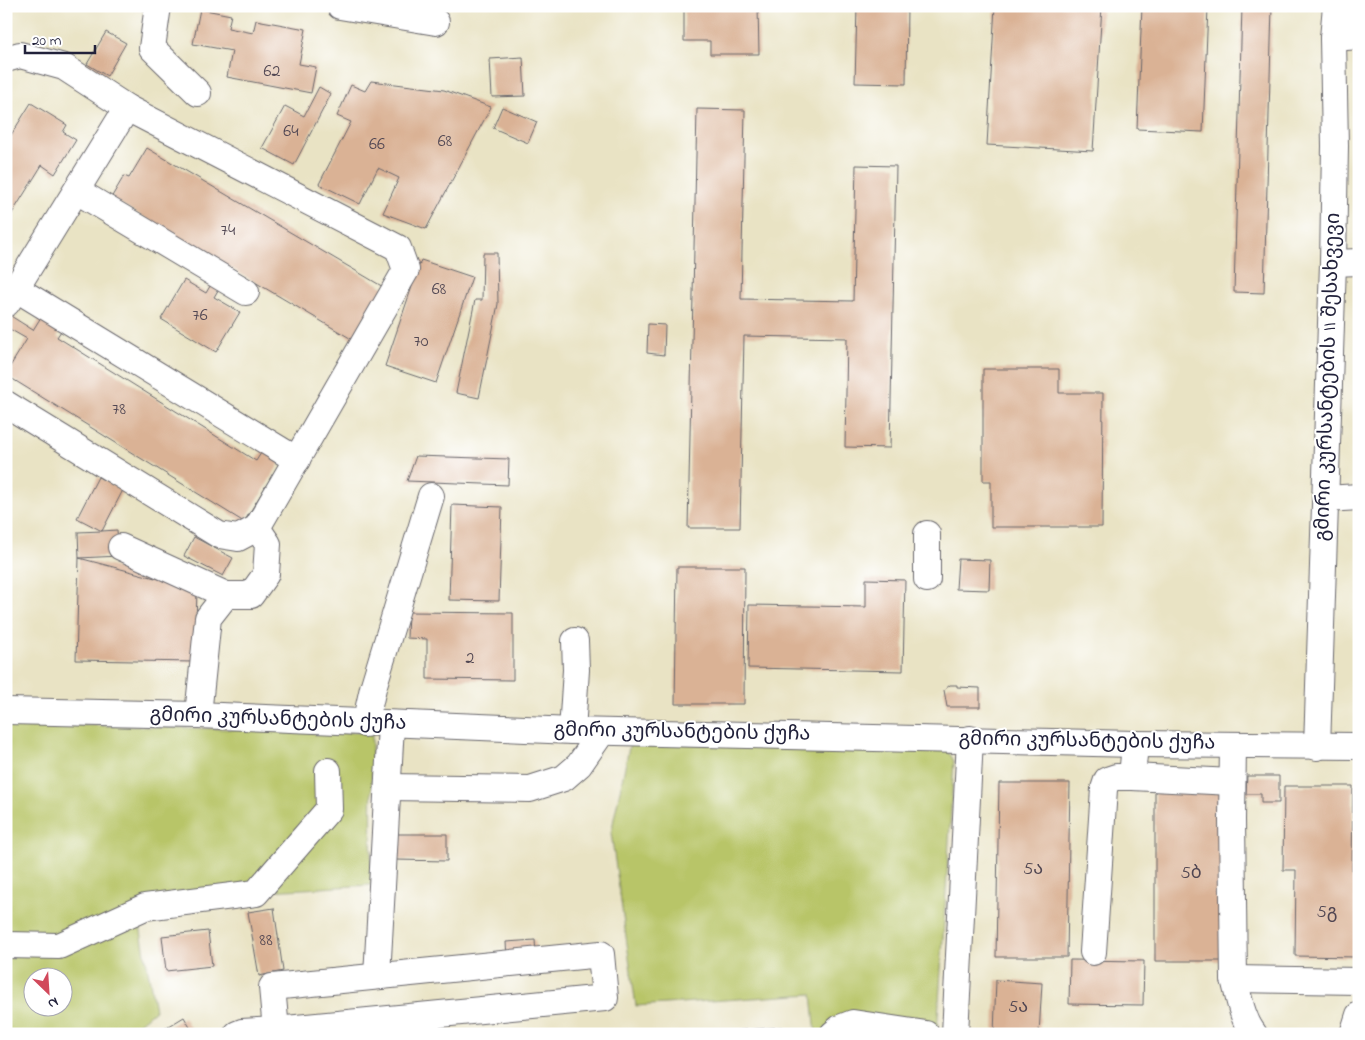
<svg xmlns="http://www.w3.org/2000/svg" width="1365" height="1040" viewBox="0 0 1365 1040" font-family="'Indie Flower','Noto Sans Georgian',sans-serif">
  <rect width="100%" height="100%" fill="#fff"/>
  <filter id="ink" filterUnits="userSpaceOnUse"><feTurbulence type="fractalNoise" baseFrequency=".02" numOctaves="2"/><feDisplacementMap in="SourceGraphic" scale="10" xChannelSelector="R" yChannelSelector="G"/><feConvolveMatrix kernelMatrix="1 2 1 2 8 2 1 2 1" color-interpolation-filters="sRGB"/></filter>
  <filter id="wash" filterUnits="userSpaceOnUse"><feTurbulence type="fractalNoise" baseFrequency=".0096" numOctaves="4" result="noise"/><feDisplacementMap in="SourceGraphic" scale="20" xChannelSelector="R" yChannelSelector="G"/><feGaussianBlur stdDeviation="1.12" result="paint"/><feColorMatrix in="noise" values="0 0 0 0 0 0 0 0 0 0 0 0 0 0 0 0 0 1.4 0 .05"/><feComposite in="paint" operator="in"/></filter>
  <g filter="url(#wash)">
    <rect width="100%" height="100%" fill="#e9e3c4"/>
    <!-- green -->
    <g fill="#b8c567" stroke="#6d7451" fill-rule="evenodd">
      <path d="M 6,723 L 372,733 L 371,885 L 151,898 L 139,920 L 155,1010 L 126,1034 L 6,1034 ZM 32,978 L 62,978 L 62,1008 L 32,1008 Z"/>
      <polygon points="630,743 947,749 954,761 937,1034 816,1034 812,994 636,1006 611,833"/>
    </g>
    <g id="blocks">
      <!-- building -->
      <g fill="#dab295">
        <polygon points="684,6 758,6 759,54 710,54 710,41 684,41"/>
        <polygon points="857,6 907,6 906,84 855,83"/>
        <polygon points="995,6 1102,6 1093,151 987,145"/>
        <polygon points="1142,6 1208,7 1203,132 1137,129"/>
        <polygon points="1242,6 1272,6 1264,293 1234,292"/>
        <polygon points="200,9 231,15 228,28 253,33 256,20 306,29 299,64 316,67 311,93 227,77 232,51 193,44"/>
        <polygon points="106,32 126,43 107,76 87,64"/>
        <polygon points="523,57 525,96 492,97 490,59"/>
        <polygon points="371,81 444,90 491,107 426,229 383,213 399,178 378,168 360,204 319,184 351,122 337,116 351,85 365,91"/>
        <polygon points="319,87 331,94 294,165 262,148 285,106 304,116"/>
        <polygon points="31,103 67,125 63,132 76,140 55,174 42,165 6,223 6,143"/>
        <polygon points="502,107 537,122 528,143 493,128"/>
        <polygon points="697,109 745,110 741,299 853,301 856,165 896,166 890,448 845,447 847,338 744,336 740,528 688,528"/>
        <polygon points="147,148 385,288 360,344 231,268 214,297 240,312 216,352 161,319 184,280 206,293 223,264 111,198 124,176 129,178"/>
        <polygon points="483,253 497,253 498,304 479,398 456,393 475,300 482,300"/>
        <polygon points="421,260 472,277 436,383 385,366"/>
        <polygon points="46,309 67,322 57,337 256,461 266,445 284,456 244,522 6,375 6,373 27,339 6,327 6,313 33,330"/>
        <polygon points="648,324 665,325 664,355 647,353"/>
        <polygon points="983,369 1059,369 1059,393 1103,393 1102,527 991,527 991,481 983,481"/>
        <polygon points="416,456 509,459 508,485 407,481"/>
        <polygon points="98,477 123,490 102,531 117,530 119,556 79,558 78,532 102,531 77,518"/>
        <polygon points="452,505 502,507 499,601 449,600"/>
        <polygon points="194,537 233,558 223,576 184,556"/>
        <polygon points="79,558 197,589 195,662 76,660"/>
        <polygon points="958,559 990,560 989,590 956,589"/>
        <polygon points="677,567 745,567 744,704 675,704"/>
        <polygon points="866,579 905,580 903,671 748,668 749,605 866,607"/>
        <polygon points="408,612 513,613 513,680 427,679 427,639 407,638"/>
        <polygon points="950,685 957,685 957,687 980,688 980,707 947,707 944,690"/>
        <polygon points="1247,776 1279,776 1279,803 1261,803 1261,794 1246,794"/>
        <polygon points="999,783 1070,783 1067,957 996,957"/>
        <polygon points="1155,786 1227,787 1226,961 1155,961"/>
        <polygon points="1284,786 1353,786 1352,870 1359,870 1359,957 1295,956 1296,870 1283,870"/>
        <polygon points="395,834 447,834 447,861 395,860"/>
        <polygon points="274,908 283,971 259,976 248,912"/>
        <polygon points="208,931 212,966 166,971 162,936"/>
        <polygon points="535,940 536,955 507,958 506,942"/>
        <polygon points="1070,960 1144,961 1143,1005 1069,1004"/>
        <polygon points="996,980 1042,983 1039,1034 994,1034"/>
        <polygon points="184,1017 192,1031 189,1034 156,1034"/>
        <polygon points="782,1027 782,1034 719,1034 719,1032"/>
      </g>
    </g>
  </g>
  <g filter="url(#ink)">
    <use href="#blocks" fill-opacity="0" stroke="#68666b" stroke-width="1"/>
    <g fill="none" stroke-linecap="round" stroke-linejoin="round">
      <!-- minor casing -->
      <g stroke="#68666b" stroke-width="28">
        <g id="minor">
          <polyline points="158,6 152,48 198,93"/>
          <polyline points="340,6 436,22"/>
          <polyline points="1336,22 1359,17"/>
          <polyline points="1333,38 1359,36"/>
          <polyline points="6,59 20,55 64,67 127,108 398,248 406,270 257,528 238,538 219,535 6,404"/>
          <polyline points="77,191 246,292"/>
          <polyline points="1333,263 1359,262"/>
          <polyline points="15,288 297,460"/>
          <polyline points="7,303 127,108"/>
          <polyline points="1326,499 1359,497"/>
          <polyline points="927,534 927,579"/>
          <polyline points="121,547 226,595"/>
          <polyline points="6,711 198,715 572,731 1135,744 1359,746"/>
          <polyline points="198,715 208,618 226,595 251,595 266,574 268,544 257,528"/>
          <polyline points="365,724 373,688 431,496"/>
          <polyline points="572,731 576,670 575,641"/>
          <path d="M 1233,745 L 1232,820 L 1234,979 C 1239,997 1242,1019 1254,1034"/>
          <polyline points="1317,747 1333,263 1335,146 1333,38 1336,6"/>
          <polyline points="1132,777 1232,782"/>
          <polyline points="388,787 530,789 564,778 579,765 602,732"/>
          <polyline points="6,945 59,946 145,907 256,893 329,809 328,771"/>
          <polyline points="1093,952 1104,789 1107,780 1116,777 1132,777 1135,744"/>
          <polygon points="601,954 605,998 276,1030 272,987"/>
          <polyline points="377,976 391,725"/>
          <polyline points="1234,979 1359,981"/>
          <polyline points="237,1034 242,1032 276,1030"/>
          <polyline points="833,1034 840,1028 853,1023 926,1034"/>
          <polyline points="955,1034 970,739"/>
          <polyline points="1353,1034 1359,1015"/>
        </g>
      </g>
      <!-- minor -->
      <use href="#minor" stroke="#fff" stroke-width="26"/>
    </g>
  </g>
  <g text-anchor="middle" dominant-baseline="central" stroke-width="4" stroke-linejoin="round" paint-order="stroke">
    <!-- number labels -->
    <g font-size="18" fill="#504652">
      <text x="272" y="72">62</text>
      <text x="291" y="132">64</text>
      <text x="445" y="142">68</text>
      <text x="377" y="145">66</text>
      <text x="228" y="231">74</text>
      <text x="439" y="290">68</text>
      <text x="200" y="316">76</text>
      <text x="421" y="342">70</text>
      <text x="119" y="410">78</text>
      <text x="470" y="659">2</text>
      <text x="1033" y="870">5ა</text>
      <text x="1191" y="874">5ბ</text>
      <text x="1327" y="913">5გ</text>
      <text x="266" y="941">88</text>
      <text x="1018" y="1008">5ა</text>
    </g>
    <!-- street labels -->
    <g font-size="20" fill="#22223b" stroke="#fff">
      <text transform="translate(1329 377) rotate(-88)">გმირი კურსანტების II შესახვევი</text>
      <text transform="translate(278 720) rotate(2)">გმირი კურსანტების ქუჩა</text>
      <text transform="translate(682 733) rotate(1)">გმირი კურსანტების ქუჩა</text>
      <text transform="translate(1087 742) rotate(1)">გმირი კურსანტების ქუჩა</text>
    </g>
  </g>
  <!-- margin -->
  <rect width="1365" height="1040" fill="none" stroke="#fff" stroke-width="25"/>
  <!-- north arrow -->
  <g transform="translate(48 992) rotate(155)"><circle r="24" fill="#ffffff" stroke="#a7a7b1"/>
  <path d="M0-4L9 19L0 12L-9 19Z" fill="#d1495b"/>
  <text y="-8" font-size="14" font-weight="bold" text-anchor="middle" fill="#22223b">N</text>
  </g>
  <!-- scale -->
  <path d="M25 45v8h70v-8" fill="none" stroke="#22223b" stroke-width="2.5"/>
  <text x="32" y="45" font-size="15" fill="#22223b" stroke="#ffffff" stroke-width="4" paint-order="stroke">20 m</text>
</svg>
